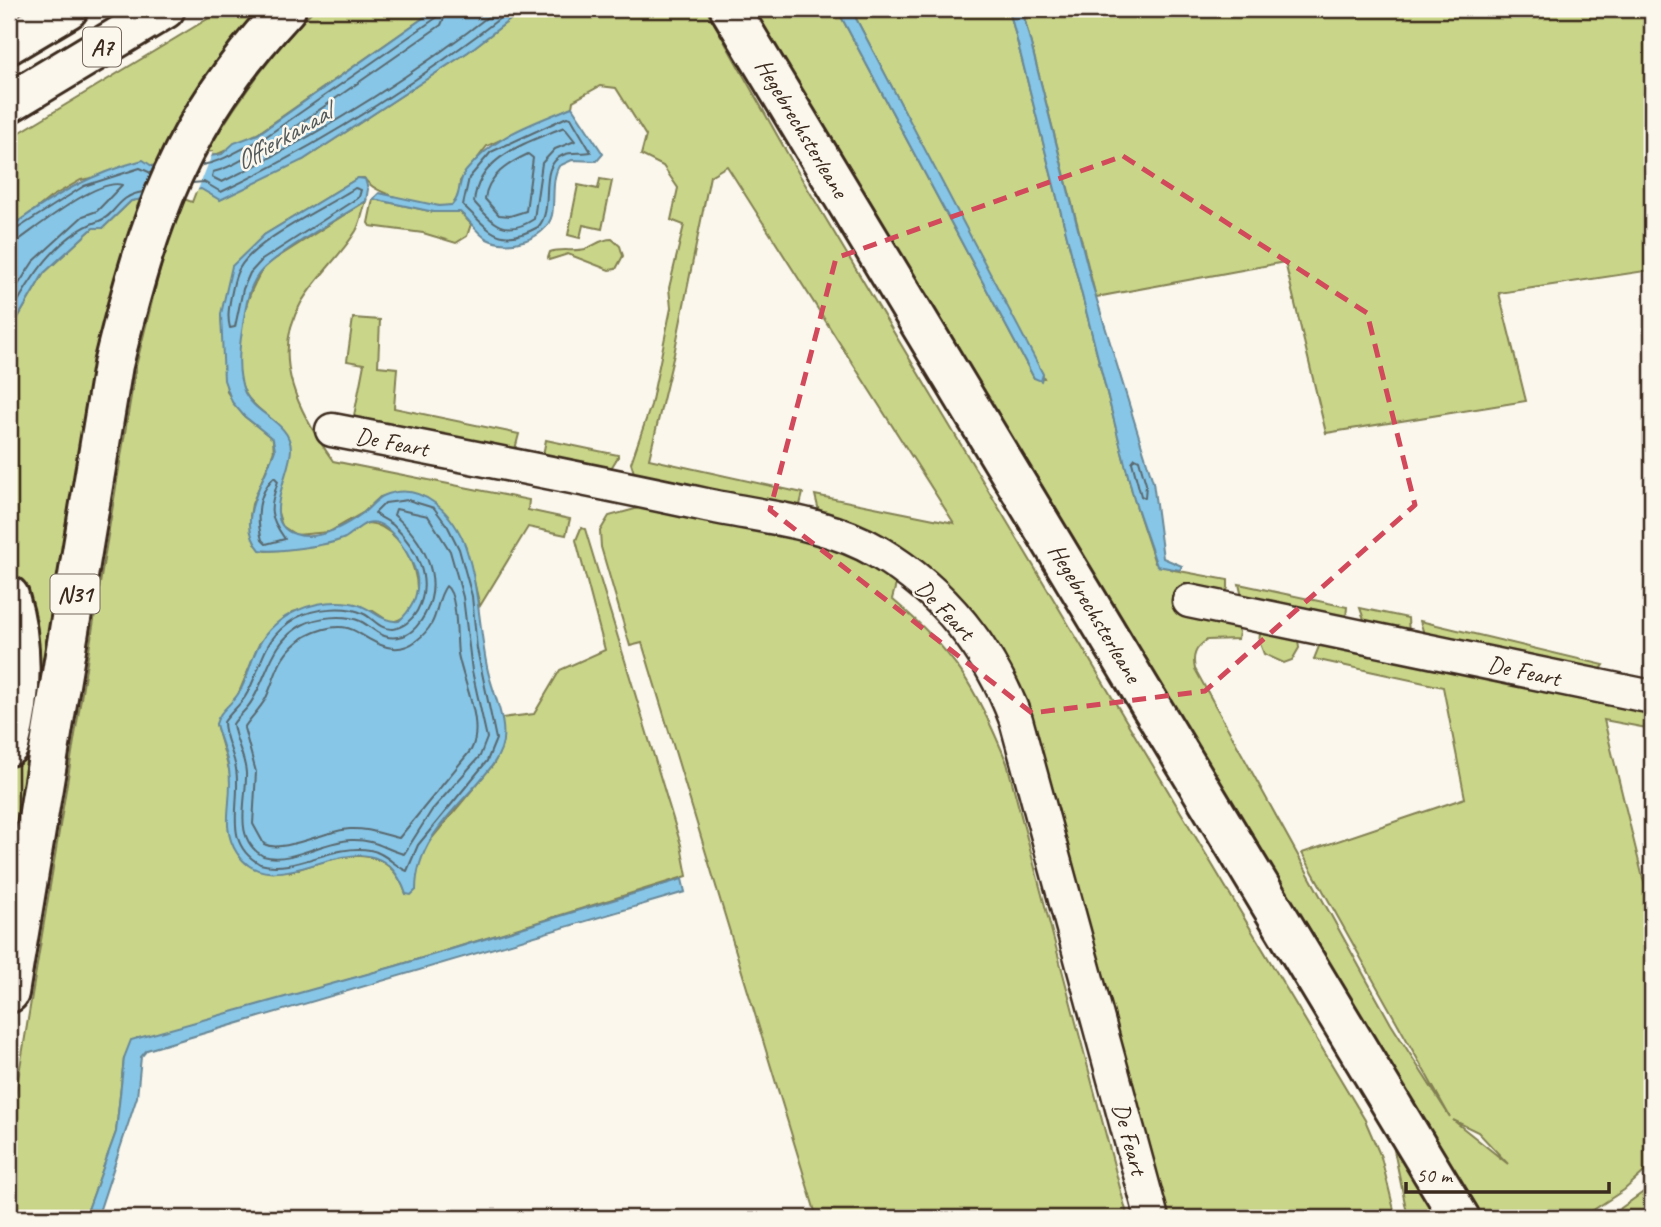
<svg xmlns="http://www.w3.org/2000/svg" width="1661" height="1227" viewBox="0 0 1661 1227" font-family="Caveat,sans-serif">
  <rect width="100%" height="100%" fill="#fbf7ec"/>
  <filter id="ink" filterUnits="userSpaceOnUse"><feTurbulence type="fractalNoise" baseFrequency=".0143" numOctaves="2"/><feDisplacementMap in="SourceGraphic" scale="14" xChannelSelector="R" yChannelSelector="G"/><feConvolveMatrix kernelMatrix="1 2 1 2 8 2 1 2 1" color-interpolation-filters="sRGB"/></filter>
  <g filter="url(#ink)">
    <!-- green -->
    <g fill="#c9d588" stroke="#828053" stroke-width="2" fill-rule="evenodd">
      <polygon points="224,9 270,9 157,165 81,180 51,197 9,230 9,139"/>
      <path d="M 314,9 L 436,9 L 257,134 C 242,140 226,153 211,156 L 212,152 L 207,152 C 238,99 272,53 314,9 Z"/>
      <path d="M 524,9 L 706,9 L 799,174 L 1365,1120 L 1381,1157 L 1396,1218 L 1161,1218 L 984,631 L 821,519 L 815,495 L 954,523 L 727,166 L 710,176 L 674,354 L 649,459 L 803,493 L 798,513 L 636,479 L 631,463 L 651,405 L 671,308 L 669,288 L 684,225 L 671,220 L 678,188 L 663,166 L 641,155 L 646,136 L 616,88 L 600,86 L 573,101 L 572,107 L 487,146 L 460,181 L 459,196 L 452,205 C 432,210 374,195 364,178 L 358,178 L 264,235 L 221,314 L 227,392 L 244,416 L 273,439 L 275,449 L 252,504 L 250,516 L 255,544 L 266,551 L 281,550 L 368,523 C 410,526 442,614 390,622 L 373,611 L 328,603 L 293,612 L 260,642 L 238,695 L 216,724 L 230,773 L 230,786 L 290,872 C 333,858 387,836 406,894 L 416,890 L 416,867 L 423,849 L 493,765 C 502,749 505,736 501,718 L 534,714 L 560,670 L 605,650 L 576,540 L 581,528 L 585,529 L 681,845 L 687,876 L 396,966 L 146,1038 L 137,1038 L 124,1058 L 116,1132 L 85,1218 L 9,1218 L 9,1134 L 136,366 L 164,253 L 184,199 L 192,202 L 197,189 L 303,160 L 468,52 Z"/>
      <path d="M 751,9 L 837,9 L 1034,378 L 1044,378 L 851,9 L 1009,9 L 1134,499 L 1155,563 L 1174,570 L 1228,580 L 1228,588 L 1224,596 L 1239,632 L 1238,639 L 1207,640 C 1195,648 1192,656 1195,669 L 1391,1024 L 1450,1117 L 1302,853 L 1465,798 L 1443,687 L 1314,659 L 1320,644 L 1652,707 L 1652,729 L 1604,720 L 1652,915 L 1652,1165 L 1624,1190 L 1581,1218 L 1475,1218 ZM 1453,1120 L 1478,1132 L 1508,1164 Z"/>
      <polygon points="1022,9 1652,9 1652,270 1499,293 1526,401 1326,433 1285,262 1096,297"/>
      <polygon points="600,179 612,181 602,229 583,225 580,238 568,235 578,185 598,189"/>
      <polygon points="141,199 140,202 146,202 9,929 9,774 18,745 22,606 9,562 9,333 44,273 93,228 103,228 131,201"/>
      <polygon points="373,199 434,212 460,212 471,224 467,236 456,243 423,233 370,226 368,223"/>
      <path d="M 366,201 C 363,210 361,222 356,231 C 340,257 316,277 301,303 C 269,359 300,414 333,461 L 529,500 L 528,510 L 570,519 L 566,535 L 528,527 L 480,606 L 465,546 L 409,493 L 380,497 L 364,512 L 329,532 L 296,535 L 282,526 L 277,509 L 272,420 C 263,412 251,404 245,393 C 229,360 244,290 267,264 Z"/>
      <path d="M 612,239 L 620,246 L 623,256 L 616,269 L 609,270 L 568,254 L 549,260 L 548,258 L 550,252 C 562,248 573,252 585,249 C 595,246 600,239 612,239 Z"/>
      <polygon points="353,318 380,320 378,366 397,368 394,408 519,434 514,453 353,421 364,364 347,361"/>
      <polygon points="546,440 618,455 618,457 608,473 530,457 531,452 543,455"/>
      <path d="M 650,505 L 816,538 L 898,577 L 892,599 C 955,652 976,687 1007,763 L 1128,1218 L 817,1218 L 642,643 L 630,646 L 601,547 L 600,531 L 609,516 Z"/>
      <polygon points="1239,584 1347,607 1346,618 1242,597"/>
      <polygon points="1360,608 1408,618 1409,634 1366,625"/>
      <polygon points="1420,621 1604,665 1596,676 1424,634"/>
      <polygon points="1268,628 1298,640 1299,648 1292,660 1284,663 1264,654 1259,641 1260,634"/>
      <polygon points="1388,1121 1446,1218 1408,1218"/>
      <polygon points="1652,1186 1652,1218 1607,1218"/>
    </g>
    <!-- water -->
    <g fill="#87c6e7" stroke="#698897" stroke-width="2">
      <path d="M 436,9 L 524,9 L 468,52 L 303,160 L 220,200 L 201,189 L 131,201 L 103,228 L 93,228 L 44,273 L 9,333 L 9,230 L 12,226 C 56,194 90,174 143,160 L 152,166 L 222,154 L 234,143 L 258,134 Z"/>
      <polygon points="837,9 851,9 1043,374 1041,381 1034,378"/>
      <polygon points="1009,9 1022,9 1092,284 1153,482 1163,558 1182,566 1180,570 1157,566 1134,499"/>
      <path d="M 572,107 L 603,154 L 597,161 L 572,160 L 559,166 C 551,180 555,200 552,215 C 546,240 508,250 487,239 C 476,233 470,220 460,212 L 434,212 L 373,199 L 379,193 L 439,206 L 452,205 C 462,195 457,181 466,171 C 496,134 530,125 572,107 Z"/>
      <path d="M 358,178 L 365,179 L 368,189 L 366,201 C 341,217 272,255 258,275 C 247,290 245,313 242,331 C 239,349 237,376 245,393 C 256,415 290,422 291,449 C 291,473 259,523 295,534 C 318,542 345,526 363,513 C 370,508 376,499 383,496 C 422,479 455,515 466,548 C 479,588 479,627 487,667 C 492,693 510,724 501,749 C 496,763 486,773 477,784 C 448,816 416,845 416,890 L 411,895 L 406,894 C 374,800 277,915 237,853 C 219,825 234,800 229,770 C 227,754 220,740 216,724 C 219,711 231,705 238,694 C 248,680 250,660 259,645 C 276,613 316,598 351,603 C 370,605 380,623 399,621 C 412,609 419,596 417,578 C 415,561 388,516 367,523 C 359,526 352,534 345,538 C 331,545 275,553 260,550 C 234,521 265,480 275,450 L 273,439 L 244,416 L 232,402 L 224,380 L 221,314 L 232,266 L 264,235 Z"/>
      <polygon points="682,879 685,892 147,1050 141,1057 137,1097 97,1218 85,1218 116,1132 124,1058 131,1040 396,966"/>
    </g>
    <!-- pier -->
    <polygon fill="#fbf7ec" points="213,152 197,192 139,203 158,162"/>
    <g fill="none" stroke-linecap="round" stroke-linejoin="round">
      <!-- shore -->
      <g stroke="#59686e" stroke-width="2">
        <path d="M 448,9 L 441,25 L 266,147 C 248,155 232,168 213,172 L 212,177 L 222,182 C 320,135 412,76 498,9"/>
        <path d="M 567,117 L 571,118 L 591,152 C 582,154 572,151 563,155 C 536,167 556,208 538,227 C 498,249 490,230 463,205 L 469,178 L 491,152 Z"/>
        <path d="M 564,127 L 575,141 L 555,149 L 542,163 L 534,219 C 505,238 493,223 474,202 C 478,156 527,143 564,127 Z"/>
        <path d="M 528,154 L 533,158 L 526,211 L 510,216 L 499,215 L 485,199 C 487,176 509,163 528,154 Z"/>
        <path d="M 202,165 C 225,161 239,149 261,140 L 436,18 L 439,9"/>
        <path d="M 192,183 L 204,182 L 221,192 C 325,143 422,79 512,9"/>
        <path d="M 355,188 L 361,190 L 359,197 L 262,260 L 250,273 L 243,289 L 235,327 L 230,328 C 227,317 229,307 231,296 C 233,288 234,277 239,269 C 254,240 326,207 355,188 Z"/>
        <polyline points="9,234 84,186 140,168 151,173"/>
        <path d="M 9,242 L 19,240 C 39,226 99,177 122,185 L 97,211 L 83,216 L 33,262 L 9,299"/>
        <path d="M 9,318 C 28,281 59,234 99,221 C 117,215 116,196 143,192"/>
        <polygon points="1135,458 1139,460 1146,484 1145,498 1141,496 1132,462"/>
        <path d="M 274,477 L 278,481 C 269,510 268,515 285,539 L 266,544 L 262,540 C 256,518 257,495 274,477 Z"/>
        <path d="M 408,500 L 434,508 L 448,527 L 459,549 L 472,596 L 477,649 L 496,739 L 487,761 L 418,845 L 407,871 C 394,866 386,853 370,850 C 332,843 296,874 260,864 C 221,842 242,804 236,769 C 234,753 224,738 224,722 C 230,713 239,706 245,697 C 264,666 259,640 296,618 C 314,608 346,605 364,614 C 374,619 379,629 392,629 C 403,628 412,620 417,611 C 434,580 416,547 393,525 C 387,520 380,518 375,513 L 385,503 Z"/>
        <path d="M 396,509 L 428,516 L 450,551 L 463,597 L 472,671 L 487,738 L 480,756 L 432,810 L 404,854 C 384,849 376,839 351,840 C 322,841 292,864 263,856 C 232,838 247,802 246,773 C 245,756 235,741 233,724 C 239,715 248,709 253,699 C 269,672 271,642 302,625 C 317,617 344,614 360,621 C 376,629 382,642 403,636 C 413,633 421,622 425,614 C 445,577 422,539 394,515 Z"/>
        <path d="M 446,586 C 458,594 456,639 458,654 C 463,682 485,724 471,750 L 399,838 C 382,834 367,828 350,829 C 326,830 283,854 264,844 L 253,824 L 256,772 L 244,728 C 251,717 260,709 266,698 C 275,679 277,661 293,646 C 307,632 338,620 357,632 C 375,643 395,657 416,641 C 442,621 433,604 446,586 Z"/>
      </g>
      <!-- minor casing -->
      <g stroke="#3b2a1e" stroke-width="37">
        <g id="minor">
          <path d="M 332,430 C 457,454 581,478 706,505 C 762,517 828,522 878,552 C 944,591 990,650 1016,720 L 1152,1218"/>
          <polyline points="1189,601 1652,697"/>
        </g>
      </g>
      <!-- tertiary casing -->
      <g stroke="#3b2a1e" stroke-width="44">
        <polyline id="tertiary" points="730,9 1460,1218"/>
      </g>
      <!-- motorway casing -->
      <g stroke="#3b2a1e" stroke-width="44">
        <g id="motorway">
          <polyline points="9,44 68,9"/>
          <polyline points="9,103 165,9"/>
          <path d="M 9,596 C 24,645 22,697 9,746"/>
          <path d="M 9,993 L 113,365 C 149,217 180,123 286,9"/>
        </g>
      </g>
      <!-- minor -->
      <use href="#minor" stroke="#fbf7ec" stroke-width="32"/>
      <!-- tertiary -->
      <use href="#tertiary" stroke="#fbf7ec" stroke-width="38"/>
      <!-- motorway -->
      <use href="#motorway" stroke="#fbf7ec" stroke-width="38"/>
    </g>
  </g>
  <!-- marked area -->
  <path fill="none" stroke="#d1495b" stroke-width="5" stroke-dasharray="14 9" stroke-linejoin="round" d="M 1123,156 L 1367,313 L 1415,505 L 1205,691 L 1032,713 L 770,510 L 836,258 Z"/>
  <g text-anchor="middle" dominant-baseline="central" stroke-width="5" stroke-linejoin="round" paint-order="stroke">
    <!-- shield labels -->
    <g fill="#fbf7ec" stroke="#75685c" stroke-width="2">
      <rect x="83" y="27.5" width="38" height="39" rx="5"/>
      <rect x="50.5" y="574.5" width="49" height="39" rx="5"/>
    </g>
    <g font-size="23" font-weight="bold" fill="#3b2a1e">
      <text x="102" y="47">A7</text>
      <text x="75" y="594">N31</text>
    </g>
    <!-- street labels -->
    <g font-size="24" fill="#3b2a1e" stroke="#fbf7ec">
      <text transform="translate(802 128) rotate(59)">Hegebrechsterleane</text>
      <text transform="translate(392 442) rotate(11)">De Feart</text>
      <text transform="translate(945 610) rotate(46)">De Feart</text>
      <text transform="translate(1095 613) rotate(59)">Hegebrechsterleane</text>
      <text transform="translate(1524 671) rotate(12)">De Feart</text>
      <text transform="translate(1130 1139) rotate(75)">De Feart</text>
    </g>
    <!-- water labels -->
    <g font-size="26" font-style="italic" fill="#52595a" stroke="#fbf7ec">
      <text transform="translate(283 137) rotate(-30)">Offierkanaal</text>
    </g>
  </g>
  <!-- margin -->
  <rect width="1661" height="1227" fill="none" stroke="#fbf7ec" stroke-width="35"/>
  <rect x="18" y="18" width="1626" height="1192" fill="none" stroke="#3b2a1e" stroke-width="2.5" filter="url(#ink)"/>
  <!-- scale -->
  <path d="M1406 1182v10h203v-10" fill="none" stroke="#3b2a1e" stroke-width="3.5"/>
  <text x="1416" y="1182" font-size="21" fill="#3b2a1e" stroke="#fbf7ec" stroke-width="5" paint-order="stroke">50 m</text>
</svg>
